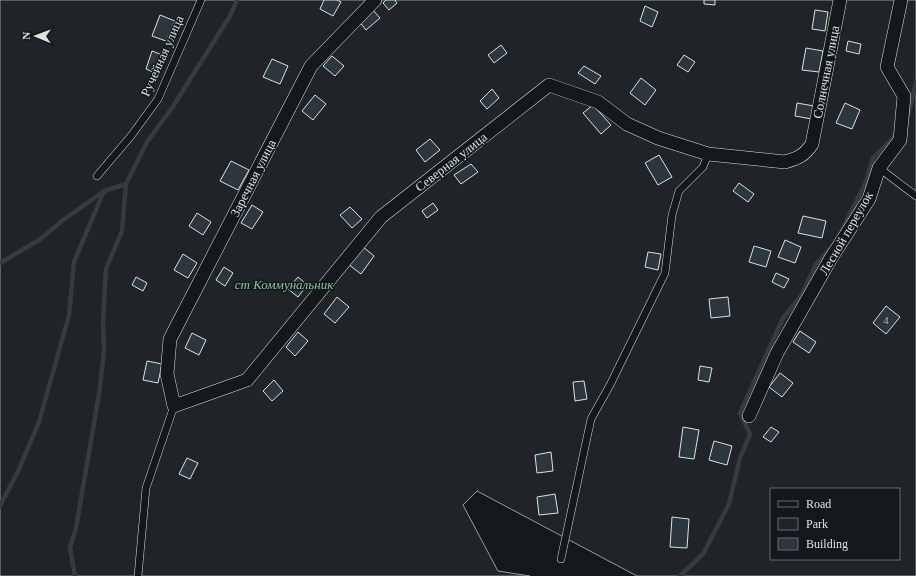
<svg xmlns="http://www.w3.org/2000/svg" width="916" height="576" viewBox="0 0 916 576" font-family="'Times New Roman',serif">
  <rect width="100%" height="100%" fill="#14181c"/>
  <!-- green -->
  <path fill="#202428" stroke="#939e99" fill-rule="evenodd" d="M 0,0 L 916,0 L 916,576 L 637,576 L 477,491 L 463,505 L 498,571 L 530,576 L 0,576 ZM 771,489 L 899,489 L 899,559 L 771,559 Z"/>
  <g fill="none" stroke-linecap="round" stroke-linejoin="round">
    <!-- stream -->
    <g stroke="#363b3e" stroke-width="4.5">
      <polyline points="908,116 916,82"/>
      <polyline points="842,230 866,182 873,158 897,134"/>
      <polyline points="0,263 39,240 62,221 104,191"/>
      <polyline points="0,506 19,469 39,422 69,315 74,262 104,191 126,184"/>
      <polyline points="75,576 70,548 76,528 99,394 104,351 103,322 106,269 122,231 126,184 147,142 172,108 230,16 237,0"/>
      <polyline points="680,576 703,554 729,504 740,458 750,434 740,413 783,318 801,296 816,264 829,250"/>
    </g>
  </g>
  <!-- building -->
  <g fill="#2c363c" stroke="#d8e6dc">
    <polygon points="324,0 337,0 341,2 333,16 320,9"/>
    <polygon points="386,0 395,0 397,3 389,10 383,3"/>
    <polygon points="704,0 715,0 715,5 704,4"/>
    <polygon points="645,6 658,12 652,27 640,21"/>
    <polygon points="372,9 380,18 366,30 358,20"/>
    <polygon points="815,10 828,12 825,31 812,29"/>
    <polygon points="160,15 175,21 166,41 152,36"/>
    <polygon points="848,41 861,44 859,54 846,51"/>
    <polygon points="501,45 507,53 494,63 488,55"/>
    <polygon points="806,48 823,51 819,72 802,70"/>
    <polygon points="152,51 165,56 158,74 146,69"/>
    <polygon points="684,55 695,62 688,72 677,65"/>
    <polygon points="332,56 344,66 335,76 323,66"/>
    <polygon points="272,59 288,66 280,84 263,77"/>
    <polygon points="584,66 601,76 595,84 578,73"/>
    <polygon points="641,78 656,90 645,105 630,93"/>
    <polygon points="492,89 499,98 487,109 480,101"/>
    <polygon points="315,95 326,104 313,120 302,111"/>
    <polygon points="797,103 814,106 812,119 795,116"/>
    <polygon points="845,103 860,110 852,129 836,123"/>
    <polygon points="593,105 611,125 601,134 583,113"/>
    <polygon points="430,139 440,150 425,162 416,150"/>
    <polygon points="659,155 672,177 658,185 645,163"/>
    <polygon points="231,161 249,170 238,190 220,181"/>
    <polygon points="471,164 478,172 461,184 454,175"/>
    <polygon points="739,183 754,194 748,202 733,191"/>
    <polygon points="433,203 438,210 427,218 422,211"/>
    <polygon points="252,205 263,212 252,229 241,223"/>
    <polygon points="350,207 362,219 352,228 340,215"/>
    <polygon points="197,213 211,222 203,235 189,226"/>
    <polygon points="803,216 826,221 822,238 798,233"/>
    <polygon points="785,240 801,247 795,263 778,257"/>
    <polygon points="362,246 374,256 361,274 348,264"/>
    <polygon points="754,246 771,251 766,267 749,262"/>
    <polygon points="648,252 661,254 658,270 645,267"/>
    <polygon points="183,254 197,263 188,278 174,270"/>
    <polygon points="224,267 233,273 225,286 216,280"/>
    <polygon points="776,273 789,279 784,288 772,282"/>
    <polygon points="136,277 147,283 143,291 132,285"/>
    <polygon points="298,277 307,285 298,297 288,289"/>
    <polygon points="337,297 349,307 335,323 324,314"/>
    <polygon points="728,297 730,316 711,318 709,299"/>
    <polygon points="886,306 900,317 886,334 873,323"/>
    <polygon points="800,331 816,342 809,353 793,342"/>
    <polygon points="298,332 308,341 295,356 286,347"/>
    <polygon points="192,333 206,340 199,355 185,348"/>
    <polygon points="147,361 162,364 158,383 143,380"/>
    <polygon points="700,366 712,368 709,382 698,380"/>
    <polygon points="780,373 793,383 782,397 769,387"/>
    <polygon points="274,380 283,391 272,401 263,391"/>
    <polygon points="584,381 587,399 575,401 573,382"/>
    <polygon points="683,427 699,430 694,459 679,457"/>
    <polygon points="771,427 779,432 771,442 763,437"/>
    <polygon points="714,441 732,446 727,465 709,460"/>
    <polygon points="551,452 553,471 537,473 535,455"/>
    <polygon points="187,458 198,463 190,479 179,474"/>
    <polygon points="555,494 558,513 539,515 537,497"/>
    <polygon points="672,517 689,519 687,548 670,547"/>
  </g>
  <g fill="none" stroke-linecap="round" stroke-linejoin="round">
    <!-- service casing -->
    <g stroke="#d8e6dc" stroke-width="8">
      <g id="service">
        <polyline points="879,168 916,196"/>
        <polyline points="97,176 131,136 158,99 201,0"/>
        <polyline points="561,559 591,419 610,385 665,273 672,215 679,191 703,167 708,154"/>
        <polyline points="138,576 146,488 174,406"/>
      </g>
    </g>
    <!-- minor casing -->
    <g stroke="#d8e6dc" stroke-width="14">
      <g id="minor">
        <path d="M 375,0 L 311,66 L 170,339 L 167,374 L 174,406 L 247,380 L 381,217 L 549,85 L 598,102 L 627,124 L 658,138 L 708,154 L 785,162 C 798,158 804,156 812,144 L 840,0"/>
        <polyline points="749,416 777,353 831,258 869,199 879,168 900,140 904,96 887,67 901,0"/>
      </g>
    </g>
    <!-- service -->
    <use href="#service" stroke="#14181c" stroke-width="7"/>
    <!-- minor -->
    <use href="#minor" stroke="#14181c" stroke-width="13"/>
  </g>
  <g text-anchor="middle" dominant-baseline="central" stroke-width="3" stroke-linejoin="round" paint-order="stroke">
    <!-- number labels -->
    <g font-size="11" fill="#adbab4">
      <text x="886" y="320">4</text>
    </g>
    <!-- street labels -->
    <g font-size="13" fill="#d8e6dc" stroke="#14181c">
      <text transform="translate(162 56) rotate(-66)">Ручейная улица</text>
      <text transform="translate(826 72) rotate(-79)">Солнечная улица</text>
      <text transform="translate(451 162) rotate(-38)">Северная улица</text>
      <text transform="translate(253 178) rotate(-63)">Заречная улица</text>
      <text transform="translate(846 233) rotate(-60)">Лесной переулок</text>
    </g>
    <!-- park labels -->
    <g font-size="13" font-style="italic" fill="#8ac095" stroke="#14181c">
      <text x="284" y="284">ст Коммунальник</text>
    </g>
  </g>
  <!-- legend -->
  <rect x="770" y="488" width="130" height="72" fill="#14181c" stroke="#626a69"/>
  <rect x="778" y="501" width="20" height="6" fill="#14181c" stroke="#626a69"/>
  <text x="806" y="508" font-size="12" fill="#d8e6dc">Road</text>
  <rect x="778" y="518" width="20" height="12" fill="#202428" stroke="#626a69"/>
  <text x="806" y="528" font-size="12" fill="#d8e6dc">Park</text>
  <rect x="778" y="538" width="20" height="12" fill="#2c363c" stroke="#626a69"/>
  <text x="806" y="548" font-size="12" fill="#d8e6dc">Building</text>
  <!-- north arrow -->
  <g transform="translate(36 36) rotate(271)" stroke="#14181c" stroke-width="3" paint-order="stroke">
  <path d="M0-3L7 15L0 10L-7 15Z" fill="#d8e6dc"/>
  <text y="-6" font-size="11" font-weight="bold" text-anchor="middle" fill="#d8e6dc">N</text>
  </g>
</svg>
